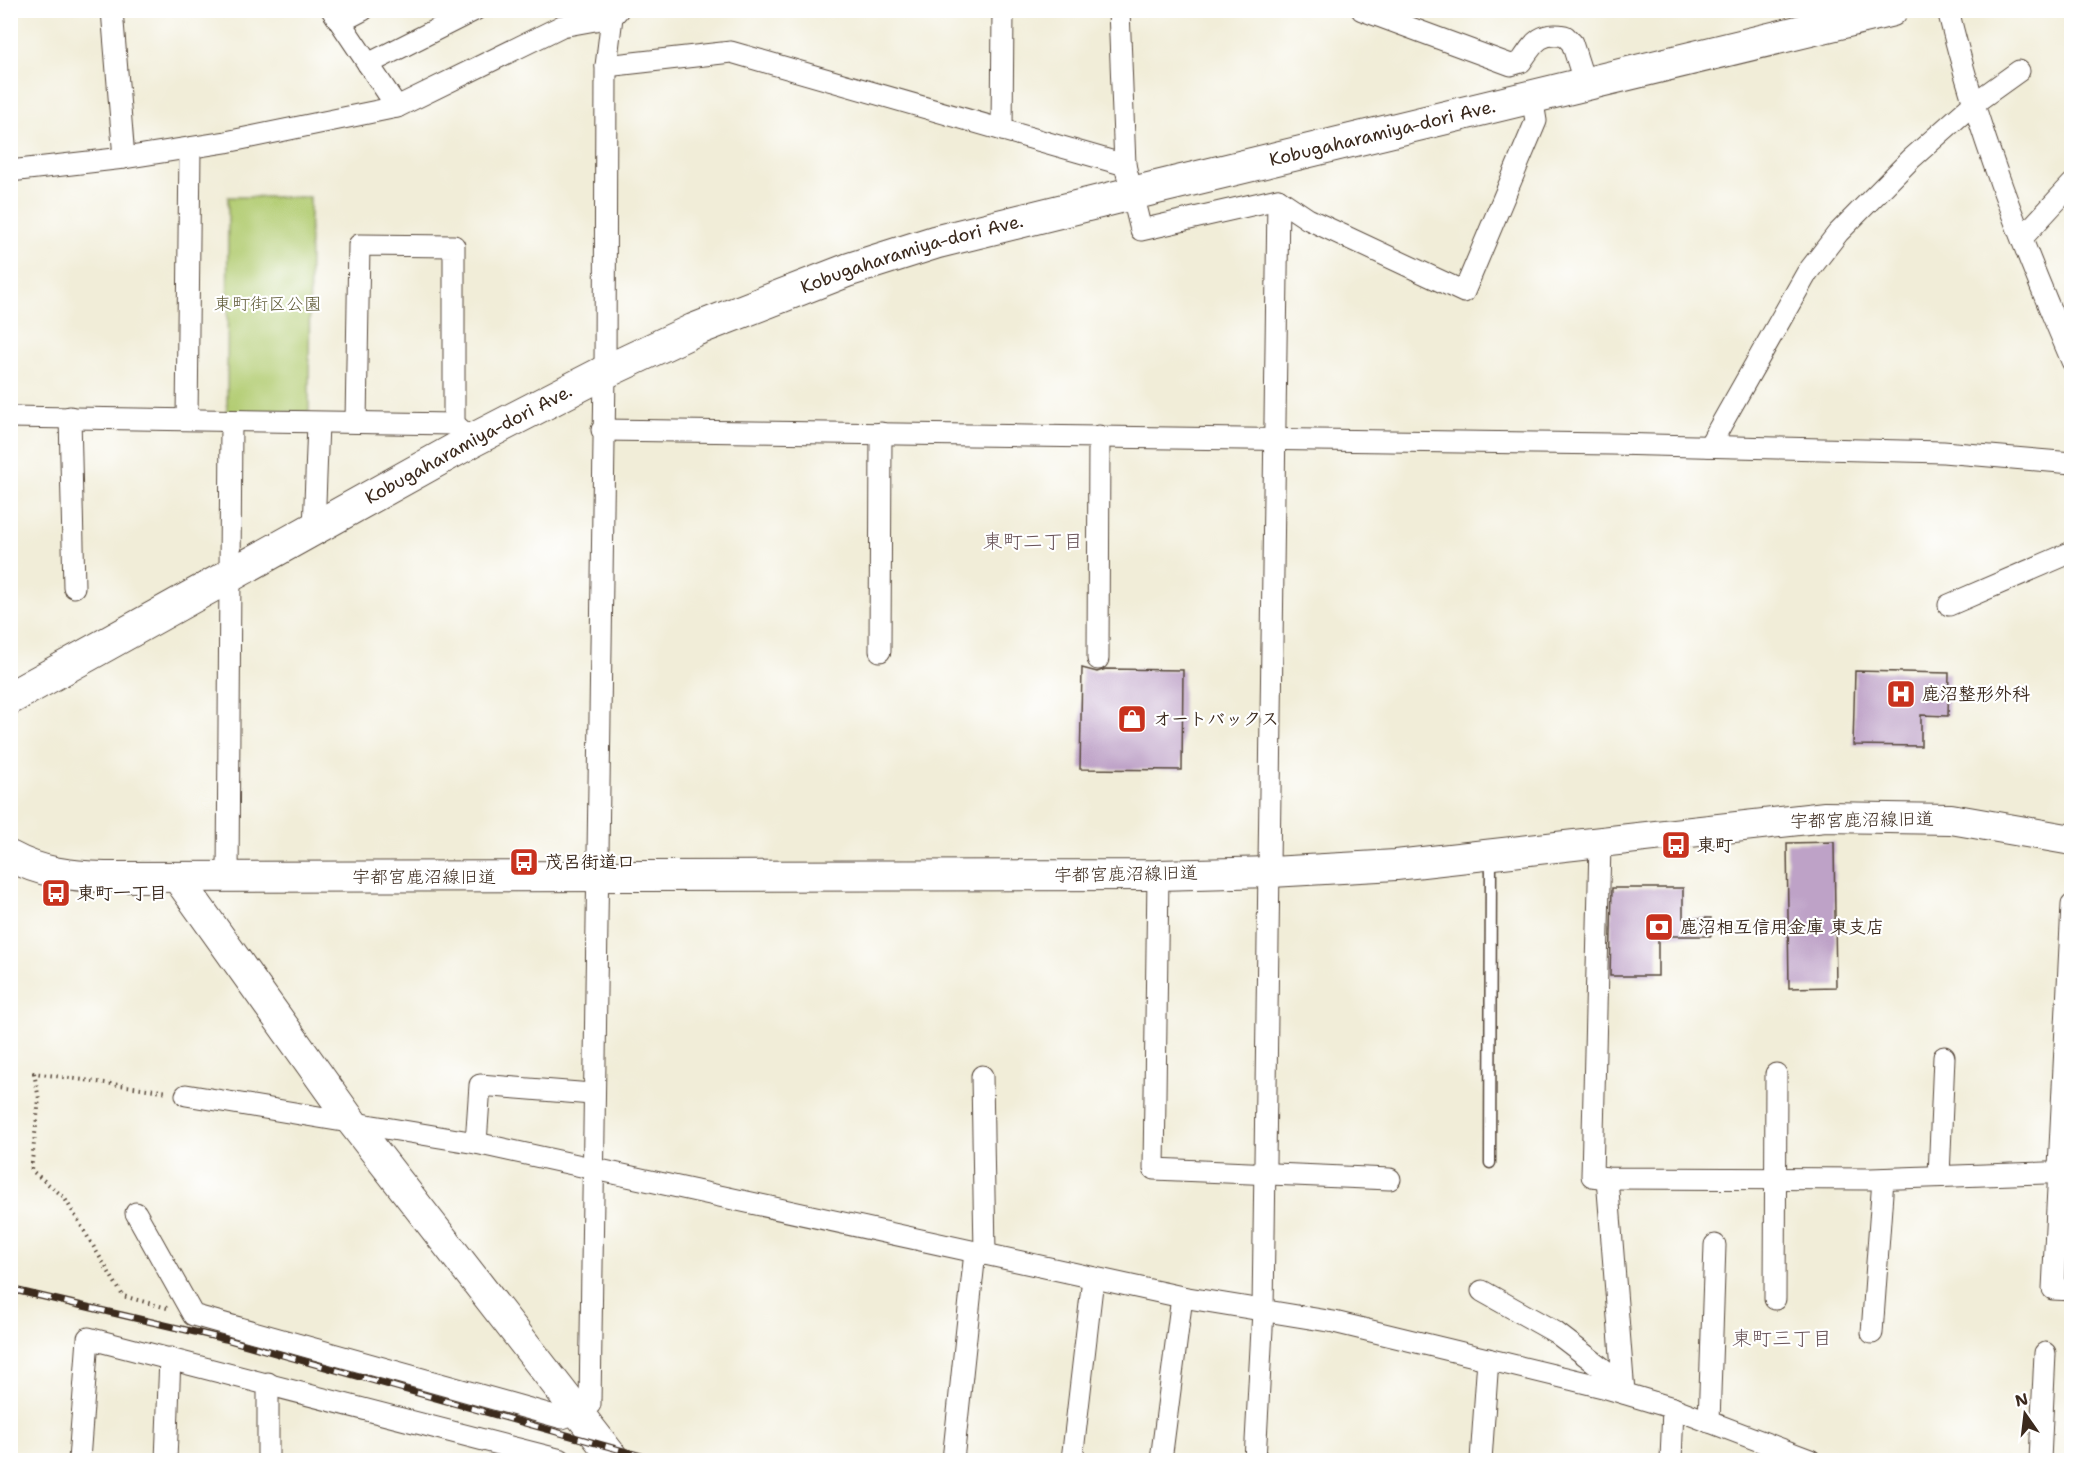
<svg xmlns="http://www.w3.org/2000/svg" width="2082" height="1471" viewBox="0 0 2082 1471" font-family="'Shantell Sans','Klee One',sans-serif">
  <rect width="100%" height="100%" fill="#fff"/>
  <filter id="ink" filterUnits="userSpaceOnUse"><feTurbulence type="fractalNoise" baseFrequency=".0167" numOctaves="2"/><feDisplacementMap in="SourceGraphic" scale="12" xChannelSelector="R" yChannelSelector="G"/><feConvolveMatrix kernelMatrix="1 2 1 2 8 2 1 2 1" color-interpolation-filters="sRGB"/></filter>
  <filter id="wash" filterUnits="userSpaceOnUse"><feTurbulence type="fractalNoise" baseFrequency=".008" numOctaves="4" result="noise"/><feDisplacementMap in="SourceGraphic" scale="24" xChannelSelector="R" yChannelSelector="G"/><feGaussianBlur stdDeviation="1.35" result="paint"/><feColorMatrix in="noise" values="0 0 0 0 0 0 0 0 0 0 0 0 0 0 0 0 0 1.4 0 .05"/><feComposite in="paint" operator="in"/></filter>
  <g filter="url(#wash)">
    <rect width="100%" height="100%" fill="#f1edd8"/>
    <!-- green -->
    <polygon fill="#b2cc72" stroke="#767b48" stroke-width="1.5" points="228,197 310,197 309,412 227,412"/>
    <g id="blocks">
      <!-- building -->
      <g fill="#bea2c7">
        <polygon points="1082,668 1097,672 1106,669 1183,670 1182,770 1080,769"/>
        <polygon points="1855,671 1949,673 1948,716 1921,715 1921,746 1853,745"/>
        <polygon points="1834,842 1836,987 1789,988 1787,843"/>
        <polygon points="1612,888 1683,888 1683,918 1711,918 1711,936 1658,936 1658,976 1610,976"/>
      </g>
    </g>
  </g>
  <g filter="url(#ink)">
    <use href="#blocks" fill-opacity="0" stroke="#56473a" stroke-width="1.5"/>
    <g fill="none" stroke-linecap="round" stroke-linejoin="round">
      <!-- lane casing -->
      <g stroke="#56473a" stroke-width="13">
        <polyline id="lane" points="1490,1163 1491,855"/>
      </g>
      <!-- street casing -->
      <g stroke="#56473a" stroke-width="23">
        <g id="street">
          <polyline points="112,10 124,158"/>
          <polyline points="332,10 397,107"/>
          <polyline points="1119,10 1125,165"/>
          <path d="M 1362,10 L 1511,65 L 1521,62 C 1534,43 1540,31 1565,36 L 1572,43 L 1585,84"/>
          <path d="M 1948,10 C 1977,131 2023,247 2072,361"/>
          <polyline points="340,22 363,10"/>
          <polyline points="368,64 475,10"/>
          <polyline points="606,66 731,52 1125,165 1141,230 1278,199 1308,219 1464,292 1536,121 1532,97"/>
          <polyline points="1002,130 1003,10"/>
          <polyline points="10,171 124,158 226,142 397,107 562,26 612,17"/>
          <polyline points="2022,238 2072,184"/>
          <polyline points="10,417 454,424 473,440"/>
          <polyline points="70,417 74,587"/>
          <polyline points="187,419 190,148"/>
          <polyline points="356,422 359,245 454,246 454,424"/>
          <polyline points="602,430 1612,444 1943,452 2072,463"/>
          <polyline points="1709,446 1807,273 1838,233 1911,159 1973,104 2019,71"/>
          <polyline points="314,529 318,423"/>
          <polyline points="1949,605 2072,552"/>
          <polyline points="880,651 881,433"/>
          <polyline points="1098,659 1099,436"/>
          <polyline points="1600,844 1592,1176 1607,1178 1871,1179 2072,1172"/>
          <polyline points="1158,875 1154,1169 1390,1179"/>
          <polyline points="228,878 231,421"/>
          <polyline points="2072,905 2053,1289 2072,1290"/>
          <polyline points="982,1076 985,1254"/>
          <polyline points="186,1095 476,1143 1182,1297 1334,1322 1603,1387 1673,1408 1810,1460"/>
          <polyline points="476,1143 480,1085 592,1094"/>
          <polyline points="1939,1176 1944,1057"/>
          <polyline points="1607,1178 1624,1393"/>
          <polyline points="136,1213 193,1315 562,1418 579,1412 590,1404 605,372 606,66 612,17 618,10"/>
          <polyline points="1482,1291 1555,1332 1623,1384"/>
          <polyline points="1775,1299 1776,1074"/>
          <polyline points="1872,1333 1883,1179"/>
          <polyline points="1709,1422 1715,1245"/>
          <polyline points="79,1460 88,1338 561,1460"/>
          <polyline points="166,1460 170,1358"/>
          <polyline points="268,1460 268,1383"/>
          <polyline points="953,1460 975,1252"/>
          <polyline points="1072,1460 1093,1278"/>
          <polyline points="1161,1460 1182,1297"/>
          <polyline points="1255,1460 1263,1310 1278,199"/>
          <polyline points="1481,1460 1488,1359"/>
          <polyline points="1671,1460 1673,1408"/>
          <polyline points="2040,1460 2045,1353"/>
        </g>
      </g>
      <!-- secondary casing -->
      <g stroke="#56473a" stroke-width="32">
        <g id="secondary">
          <path d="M 10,856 C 41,873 71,876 105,877 L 1158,875 L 1271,872 L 1396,865 L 1825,817 L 1951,819 L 2072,840"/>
          <polyline points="177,877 352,1122 615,1460"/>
        </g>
      </g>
      <!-- primary casing -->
      <g stroke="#56473a" stroke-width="35">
        <g id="primary">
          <path id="s1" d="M 10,698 L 473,440 L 605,372 L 694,330 L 848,270 L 936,242 L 1134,193 L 1891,10"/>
        </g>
      </g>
      <!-- path -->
      <polyline stroke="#56473a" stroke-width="4" stroke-dasharray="1.5 4.5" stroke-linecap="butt" points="167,1308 123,1296 64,1197 31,1170 39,1099 34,1073 169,1092"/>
      <!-- lane -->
      <use href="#lane" stroke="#fff" stroke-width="10"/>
      <!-- street -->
      <use href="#street" stroke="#fff" stroke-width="21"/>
      <!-- secondary -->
      <use href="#secondary" stroke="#fff" stroke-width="30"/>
      <!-- primary -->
      <use href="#primary" stroke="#fff" stroke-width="33"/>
      <!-- rail casing -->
      <g stroke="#3b2a1e" stroke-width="7">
        <polyline id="rail" points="10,1289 225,1339 656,1460"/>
      </g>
      <!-- rail -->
      <use href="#rail" stroke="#fff" stroke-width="4.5" stroke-dasharray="14" stroke-linecap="butt"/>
    </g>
  </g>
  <!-- icons -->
  <defs>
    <g id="hospital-square" transform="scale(1.5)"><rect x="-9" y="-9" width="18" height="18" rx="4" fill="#c8321e" stroke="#fff"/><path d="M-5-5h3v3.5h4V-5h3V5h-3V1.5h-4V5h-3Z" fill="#fff"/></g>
    <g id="shop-square" transform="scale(1.5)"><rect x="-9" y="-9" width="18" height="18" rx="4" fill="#c8321e" stroke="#fff"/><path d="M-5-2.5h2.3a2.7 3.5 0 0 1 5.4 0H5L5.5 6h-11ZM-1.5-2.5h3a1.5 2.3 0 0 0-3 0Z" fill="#fff"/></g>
    <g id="bus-square" transform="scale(1.5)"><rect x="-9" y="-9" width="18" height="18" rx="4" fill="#c8321e" stroke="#fff"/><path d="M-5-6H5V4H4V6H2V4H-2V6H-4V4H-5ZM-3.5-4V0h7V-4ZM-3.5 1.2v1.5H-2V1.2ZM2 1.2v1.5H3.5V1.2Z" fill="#fff"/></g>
    <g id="bank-square" transform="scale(1.5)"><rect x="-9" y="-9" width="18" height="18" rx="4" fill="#c8321e" stroke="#fff"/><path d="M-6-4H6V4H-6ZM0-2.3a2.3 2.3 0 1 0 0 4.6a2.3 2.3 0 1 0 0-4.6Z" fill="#fff"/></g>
  </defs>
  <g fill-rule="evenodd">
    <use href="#hospital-square" x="1901" y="694"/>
    <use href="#shop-square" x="1132" y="719"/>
    <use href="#bus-square" x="1676" y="845"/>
    <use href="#bus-square" x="524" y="862"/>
    <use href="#bus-square" x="56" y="893"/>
    <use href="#bank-square" x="1659" y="927"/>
  </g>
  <g text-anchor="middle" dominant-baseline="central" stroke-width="4.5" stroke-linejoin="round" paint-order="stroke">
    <!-- street labels -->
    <g font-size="18" fill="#3b2a1e" stroke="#fff">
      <text stroke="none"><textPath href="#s1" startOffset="1494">Kobugaharamiya-dori Ave.</textPath></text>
      <text stroke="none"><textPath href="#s1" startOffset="1008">Kobugaharamiya-dori Ave.</textPath></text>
      <text stroke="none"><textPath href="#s1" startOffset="524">Kobugaharamiya-dori Ave.</textPath></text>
      <text transform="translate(1862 820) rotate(-1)">宇都宮鹿沼線旧道</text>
      <text transform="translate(1126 874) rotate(-1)">宇都宮鹿沼線旧道</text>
      <text x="424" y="877">宇都宮鹿沼線旧道</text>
    </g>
    <!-- park labels -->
    <g font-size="18" fill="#5f5b37" stroke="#fff">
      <text x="268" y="304">東町街区公園</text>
    </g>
    <!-- poi labels -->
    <g font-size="18" font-weight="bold" fill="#3b2a1e" stroke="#fff" text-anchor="start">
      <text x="1922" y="694">鹿沼整形外科</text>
      <text x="1153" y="719">オートバックス</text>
      <text x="1697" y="845">東町</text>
      <text x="545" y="862">茂呂街道口</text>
      <text x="77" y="893">東町一丁目</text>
      <text x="1680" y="927">鹿沼相互信用金庫 東支店</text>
    </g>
    <!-- neighbourhood labels -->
    <g font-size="20" fill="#695459" stroke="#fff">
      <text x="1033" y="541">東町二丁目</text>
      <text x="1782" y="1338">東町三丁目</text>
    </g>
  </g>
  <!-- margin -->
  <rect width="2082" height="1471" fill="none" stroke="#fff" stroke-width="36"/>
  <!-- north arrow -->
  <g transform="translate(2025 1414) rotate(346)" stroke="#ffffff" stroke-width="4.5" paint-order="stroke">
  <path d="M0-4.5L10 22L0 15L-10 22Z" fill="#3b2a1e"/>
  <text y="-9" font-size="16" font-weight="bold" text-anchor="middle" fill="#3b2a1e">N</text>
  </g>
</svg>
